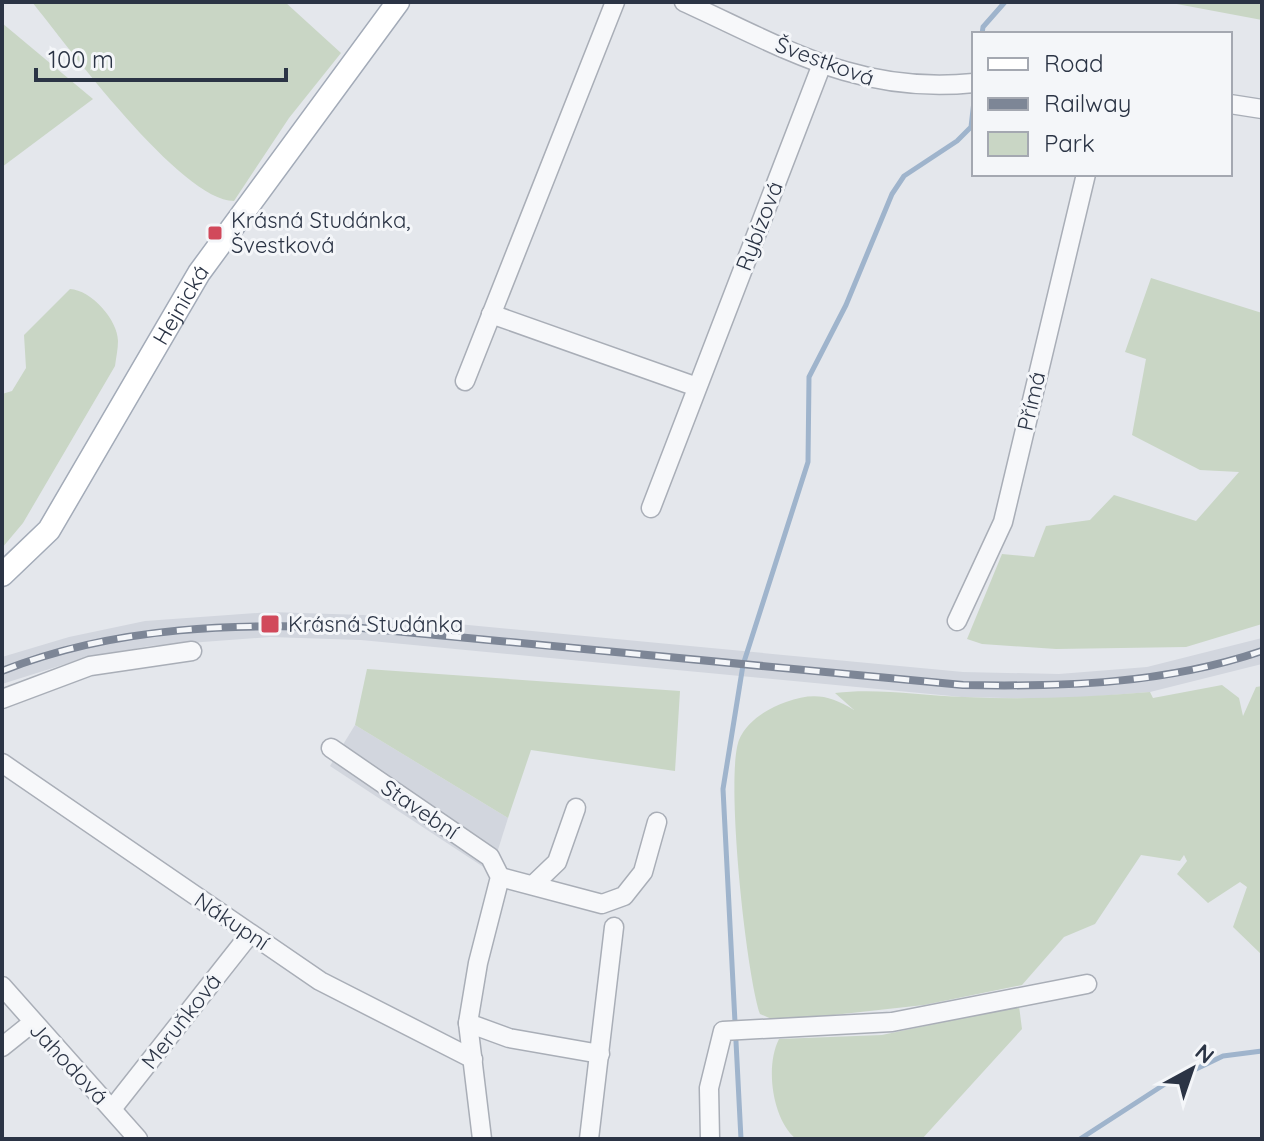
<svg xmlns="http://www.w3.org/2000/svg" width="1264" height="1141" viewBox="0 0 1264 1141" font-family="Quicksand,sans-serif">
  <rect width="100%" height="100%" fill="#e4e7ec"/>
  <!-- built -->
  <g fill="#d2d6de">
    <polygon points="270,612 363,615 963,672 1059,674 1147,667 1262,638 1262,664 1150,692 1060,699 962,697 361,640 270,637 149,646 75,661 2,684 2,657 69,637 145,621"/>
    <polygon points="355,725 508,818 491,872 330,766"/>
  </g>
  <!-- green -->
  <g fill="#c9d6c5">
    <path d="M 32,2 L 285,2 L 341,53 L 289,118 L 234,201 C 181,201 66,44 32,2 Z"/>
    <polygon points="1166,2 1262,2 1262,20"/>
    <polygon points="2,23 93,99 2,167"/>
    <polygon points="1151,278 1262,313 1262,624 1186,647 1056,649 982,644 967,639 1002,554 1034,557 1046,526 1090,520 1114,495 1196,521 1239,472 1200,470 1132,435 1146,359 1125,352"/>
    <path d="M 70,289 C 91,290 118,320 118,341 C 118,349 116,358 115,366 L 23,523 L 2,548 L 2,394 L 12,391 L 26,368 L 24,335 Z"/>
    <polygon points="367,669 680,691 675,771 531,750 508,818 355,725"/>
    <path d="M 1222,685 L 1239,698 L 1243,716 L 1256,687 L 1262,686 L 1262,955 L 1233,927 L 1247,887 L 1240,882 L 1208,903 L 1177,874 L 1187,861 L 1184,855 L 1180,861 L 1141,855 L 1095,924 L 1064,937 L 1022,985 L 924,1005 L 797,1019 L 774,1020 L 760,1014 C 746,973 725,777 739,740 C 747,721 768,708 786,702 C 813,692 830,695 854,710 L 835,693 C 879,688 921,696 965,697 C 1027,700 1088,697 1150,692 L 1153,698 Z"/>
    <path d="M 1019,1006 L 1022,1029 L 922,1139 L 796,1139 C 772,1119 765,1066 779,1039 L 882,1035 Z"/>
  </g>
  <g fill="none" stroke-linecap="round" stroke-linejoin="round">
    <!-- stream -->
    <g stroke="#9fb4cc" stroke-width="5">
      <polyline points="982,34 983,27 1005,2"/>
      <polyline points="741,1139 723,789 743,665 808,462 809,377 846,305 892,194 904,176 957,141 971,127 974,101"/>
      <polyline points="1080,1139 1165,1084 1223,1056 1262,1051"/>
    </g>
    <!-- minor casing -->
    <g stroke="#a9aeb7" stroke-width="21">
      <g id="minor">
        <path d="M 684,2 C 785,48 859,95 974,83"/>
        <polyline points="1230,104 1262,109"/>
        <polyline points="491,314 697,387"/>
        <polyline points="465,381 615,2"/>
        <polyline points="651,508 822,64"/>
        <polyline points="957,621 1003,522 1086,174"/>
        <polyline points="2,699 90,666 192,651"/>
        <polyline points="331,748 490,857 500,877 478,963 468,1023 482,1139"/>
        <polyline points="2,763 320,981 473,1059"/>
        <polyline points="500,877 602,904 624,896 643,872 657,822"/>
        <polyline points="533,885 557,862 576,808"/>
        <polyline points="2,986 138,1139"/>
        <polyline points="468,1023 509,1038 600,1054"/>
        <polyline points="2,1047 32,1023"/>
        <polyline points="112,1109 250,934"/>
        <polyline points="589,1139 614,927"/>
        <polyline points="710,1139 709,1088 723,1031 892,1022 1087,984"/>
      </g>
    </g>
    <!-- major casing -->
    <g stroke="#a3abb8" stroke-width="25">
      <g id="major">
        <path id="s1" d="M 2,575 L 49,530 L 199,273 L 398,2"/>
      </g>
    </g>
    <!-- minor -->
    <use href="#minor" stroke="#f7f8fa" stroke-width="18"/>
    <!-- major -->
    <use href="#major" stroke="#fff" stroke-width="22"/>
    <!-- rail casing -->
    <g stroke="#7d8696" stroke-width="8">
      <path id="rail" d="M 2,671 C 117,625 240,623 362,628 L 963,685 C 1065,687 1164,684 1262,651"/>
    </g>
    <!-- rail -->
    <use href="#rail" stroke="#f4f6f9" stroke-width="5" stroke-dasharray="15" stroke-linecap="butt"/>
  </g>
  <!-- markers -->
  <g fill="#d1495b" stroke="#f4f6f9" stroke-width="3">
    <rect x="207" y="225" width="16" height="16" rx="4"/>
    <rect x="260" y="614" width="20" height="20" rx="4"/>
  </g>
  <g text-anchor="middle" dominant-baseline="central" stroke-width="6" stroke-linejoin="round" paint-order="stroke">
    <!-- street labels -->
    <g font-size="22" fill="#2b3445" stroke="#f4f6f9">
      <text transform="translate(825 61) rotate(20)">Švestková</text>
      <text transform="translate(759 226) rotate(-69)">Rybízová</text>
      <text stroke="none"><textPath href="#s1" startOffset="326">Hejnická</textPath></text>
      <text transform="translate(1031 401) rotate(-77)">Přímá</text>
      <text transform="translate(420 809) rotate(34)">Stavební</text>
      <text transform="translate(232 921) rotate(34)">Nákupní</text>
      <text transform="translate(181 1021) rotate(-52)">Meruňková</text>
      <text transform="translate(69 1063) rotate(47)">Jahodová</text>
    </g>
    <!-- poi labels -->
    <g font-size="22" fill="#2b3445" stroke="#f4f6f9" text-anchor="start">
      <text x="231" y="220">Krásná Studánka,<tspan x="231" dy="25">Švestková</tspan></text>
      <text x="288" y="624">Krásná Studánka</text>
    </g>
  </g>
  <!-- border -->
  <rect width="1264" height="1141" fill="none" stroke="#2b3445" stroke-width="8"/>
  <!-- legend -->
  <rect x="972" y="32" width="260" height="144" fill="#f4f6f9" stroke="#a4a8b1" stroke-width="2"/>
  <rect x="988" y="58" width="40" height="12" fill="#ffffff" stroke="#a4a8b1" stroke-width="2"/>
  <text x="1044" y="72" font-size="24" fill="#2b3445">Road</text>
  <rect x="988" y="98" width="40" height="12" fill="#7d8696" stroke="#a4a8b1" stroke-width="2"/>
  <text x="1044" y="112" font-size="24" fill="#2b3445">Railway</text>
  <rect x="988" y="132" width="40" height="24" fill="#c9d6c5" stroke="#a4a8b1" stroke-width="2"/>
  <text x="1044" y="152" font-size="24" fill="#2b3445">Park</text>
  <!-- north arrow -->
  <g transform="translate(1192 1069) rotate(40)" stroke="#f4f6f9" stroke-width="6" paint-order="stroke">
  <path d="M0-6L14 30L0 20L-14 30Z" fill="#2b3445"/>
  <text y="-12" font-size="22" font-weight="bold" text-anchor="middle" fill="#2b3445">N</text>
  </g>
  <!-- scale -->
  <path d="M36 68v12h250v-12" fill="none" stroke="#2b3445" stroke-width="4"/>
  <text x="48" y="68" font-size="24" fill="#2b3445" stroke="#f4f6f9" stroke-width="6" paint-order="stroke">100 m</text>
</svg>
